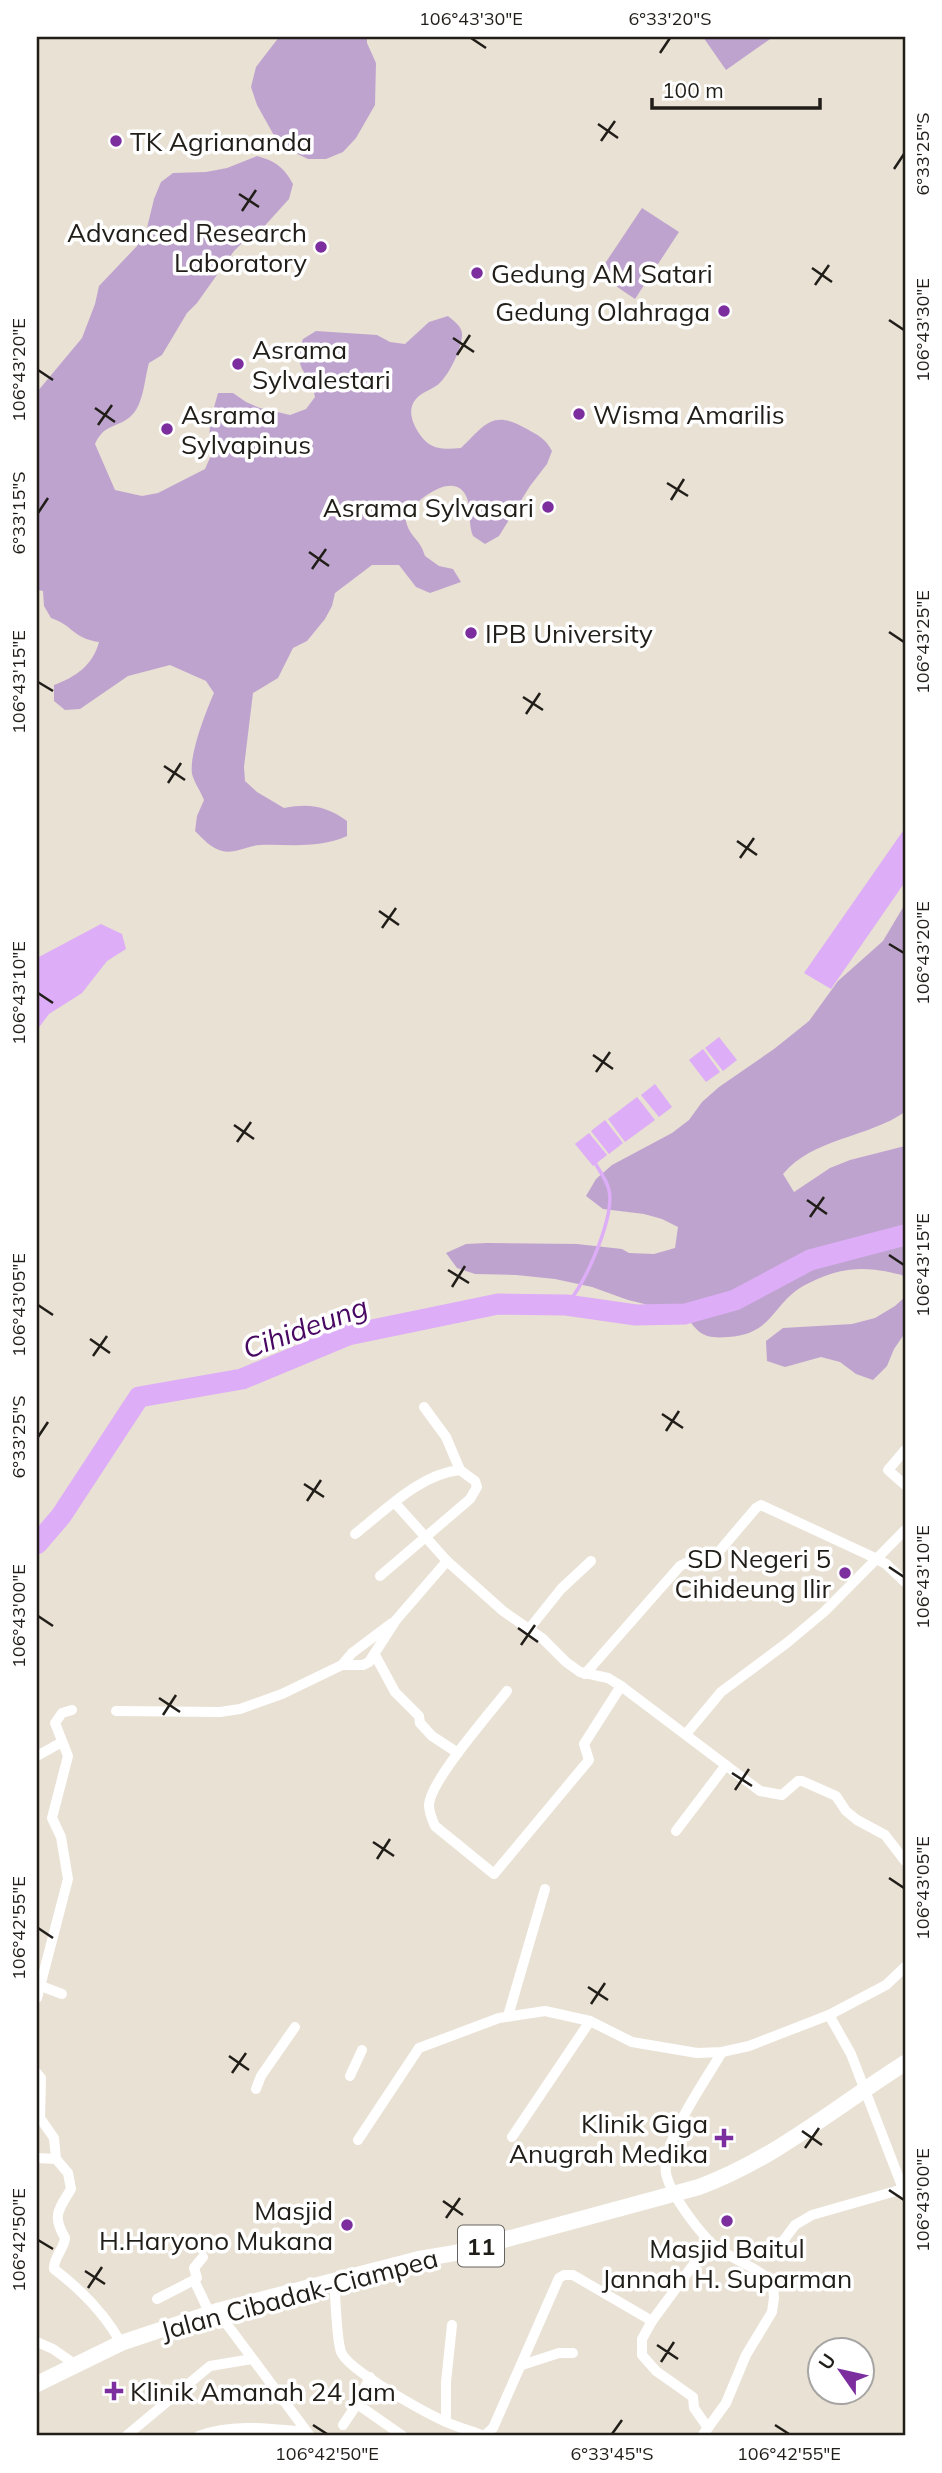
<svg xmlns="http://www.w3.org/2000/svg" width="942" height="2473" viewBox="0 0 942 2473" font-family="Mulish,sans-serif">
  <rect width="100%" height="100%" fill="#e9e1d4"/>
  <!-- green -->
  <g fill="#bfa3cf">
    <polygon points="279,37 367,37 367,43 376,63 375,105 356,138 343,152 326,159 308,159 291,151 276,139 257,105 251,87 256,67"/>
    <polygon points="703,37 773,37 726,70"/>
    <path d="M 257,156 C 275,161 284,167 293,184 L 289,199 L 260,231 L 245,240 L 234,251 L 197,303 L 187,313 L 162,355 L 149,363 C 144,380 144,405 130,417 C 115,429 105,423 95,444 L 115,490 L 142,496 L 158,493 L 205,469 L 212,453 C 206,431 212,415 218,393 L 233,393 L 246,402 L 260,408 L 290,415 L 306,409 L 315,397 L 312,383 L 302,369 L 297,355 L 303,339 L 316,331 L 377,335 L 390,342 L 405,344 L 429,322 L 448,316 C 454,321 461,326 462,333 C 463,347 448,378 436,386 C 427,392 416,394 412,406 C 408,418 419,437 429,444 C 438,450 450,449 461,448 C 486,424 492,409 527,429 C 539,436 545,438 552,451 L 547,464 L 530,486 L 499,536 L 485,544 L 473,536 C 468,523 471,511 467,498 C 455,468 416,501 405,515 C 407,537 420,537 425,556 L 439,566 L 453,569 L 461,582 L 430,593 L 416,587 L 399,565 L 372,565 L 335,593 L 332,606 L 325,619 L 307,641 L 293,648 L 278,678 L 253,693 L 244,767 L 245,781 L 257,792 L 284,808 C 310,803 326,806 347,821 L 347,836 C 318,849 290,844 260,845 C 246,846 235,854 222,851 C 211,848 203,839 195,831 L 197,816 L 204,800 C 201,792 194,782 192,774 C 189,755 206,711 214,693 L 206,681 L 170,665 L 128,676 L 80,709 L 65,710 L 54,701 L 54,685 C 76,677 93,665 99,642 C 72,638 73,625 51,618 L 44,606 L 43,591 L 37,590 L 37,392 L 82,338 L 95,304 L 99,286 L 137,246 L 146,232 L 154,199 L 161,182 L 173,173 L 206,172 L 227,168 Z"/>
    <polygon points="642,208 679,232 635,299 598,274"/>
    <path d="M 905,904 L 905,1112 C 867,1138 813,1138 783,1174 L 794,1192 L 830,1168 L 850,1160 L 905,1146 L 905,1280 L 902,1275 C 866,1266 843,1266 809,1283 C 771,1301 776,1334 728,1337 C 704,1339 698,1334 685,1314 L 628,1300 L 592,1287 L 555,1279 L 516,1275 L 475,1274 L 457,1268 L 446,1253 L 466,1244 L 487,1243 L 577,1244 L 622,1249 L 629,1253 L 654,1254 L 675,1248 L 678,1227 L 662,1219 L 644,1214 L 603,1209 L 586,1196 L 596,1179 L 612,1165 L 672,1133 L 689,1120 L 702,1102 L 719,1087 L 774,1049 L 809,1021 L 838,981 L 883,941 Z"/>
    <polygon points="905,1297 905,1333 894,1349 887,1366 873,1380 856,1374 840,1362 821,1357 785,1367 767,1361 766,1341 783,1328 852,1324 875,1318 895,1306"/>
  </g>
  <!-- water -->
  <g fill="#ddadf7">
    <polygon points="905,828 905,882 831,989 804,973"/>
    <polygon points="101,924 122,934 126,949 107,961 82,993 49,1014 37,1030 37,958"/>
    <polygon points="719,1037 737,1060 723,1071 705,1048"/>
    <polygon points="703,1049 720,1072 706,1082 689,1060"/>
    <polygon points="655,1084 672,1107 659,1117 641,1095"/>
    <polygon points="637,1097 655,1120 625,1142 608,1119"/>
    <polygon points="605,1120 623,1143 609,1154 591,1131"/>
    <polygon points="589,1133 607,1155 593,1166 575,1144"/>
  </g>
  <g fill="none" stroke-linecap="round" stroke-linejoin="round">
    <!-- stream -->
    <path stroke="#ddadf7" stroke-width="3.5" d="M 566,1305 C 585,1286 615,1216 609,1190 C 607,1180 598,1169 594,1161"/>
    <!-- river -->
    <polyline stroke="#ddadf7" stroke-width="21" points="37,1544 61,1516 139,1397 242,1379 348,1335 498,1304 566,1305 636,1315 685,1314 735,1300 810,1260 905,1235"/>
    <!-- minor -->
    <g stroke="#fff" stroke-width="10">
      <polyline points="905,1450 888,1470 905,1485"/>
      <polyline points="395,1503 447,1561 503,1611 542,1638 566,1662 580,1672 608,1678 621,1686 760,1791 782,1795 798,1781 802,1781 836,1796 846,1811 857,1820 885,1835 905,1861"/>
      <path d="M 355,1534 C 386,1510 420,1474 460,1470"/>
      <polyline points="380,1576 470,1499 477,1487 475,1481 460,1470 446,1437 424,1407"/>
      <polyline points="529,1629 561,1589 591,1561"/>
      <polyline points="375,1655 395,1692 419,1716 420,1723 432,1736 458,1753"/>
      <polyline points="342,1665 352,1653 392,1623"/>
      <polyline points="585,1674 680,1566 698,1557 709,1560 716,1555 756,1508 761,1505 875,1558 886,1564 905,1582"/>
      <path d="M 507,1691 C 490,1713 430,1781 429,1805 C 429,1813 432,1819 435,1826 L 494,1874 L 589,1760 L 584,1744 L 621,1686"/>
      <polyline points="116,1711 220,1712 240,1709 282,1694 342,1665 363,1665 369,1662 396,1620 447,1561"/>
      <polyline points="686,1734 721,1692 788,1642 825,1611 905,1530"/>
      <polyline points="37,1756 62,1742"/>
      <polyline points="676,1831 726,1765"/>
      <polyline points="41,1986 62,1994"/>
      <polyline points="37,1998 68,1879 61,1837 52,1818 68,1756 55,1723 62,1713 72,1710"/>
      <polyline points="829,2015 851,2054 905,2194"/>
      <polyline points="508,2016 545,1889"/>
      <path d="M 37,2073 L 41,2078 L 40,2118 L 54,2138 L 56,2159 L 68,2173 L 71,2189 C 58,2211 52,2215 65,2238 C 64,2249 53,2258 54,2269 C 79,2288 105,2314 121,2343"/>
      <polyline points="350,2076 362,2050"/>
      <polyline points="256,2089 261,2076 295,2027"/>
      <polyline points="512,2137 590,2021"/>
      <polyline points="358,2140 419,2048 499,2018 545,2011 590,2021 632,2042 697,2053 722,2052 749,2046 829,2015 886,1985 905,1967"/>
      <polyline points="37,2158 56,2159"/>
      <polyline points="781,2244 795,2225 812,2215 903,2189"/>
      <polyline points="203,2257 194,2268 197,2278 194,2280 210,2314"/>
      <path d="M 334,2282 C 336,2300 336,2336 341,2352 C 348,2370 424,2412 444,2421 C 457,2427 471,2431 484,2436 L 493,2428 L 559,2278 L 564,2275 L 573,2275 L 652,2321 L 710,2242"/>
      <polyline points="157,2299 194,2280"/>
      <polyline points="217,2311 310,2436"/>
      <polyline points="652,2321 642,2339 642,2355 656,2371 693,2397 694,2408 708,2428"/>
      <polyline points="37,2342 53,2349 76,2365"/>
      <polyline points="522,2365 559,2353 573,2353"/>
      <polyline points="370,2377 357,2404 403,2436"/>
      <polyline points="446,2422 446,2382 452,2325"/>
      <polyline points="343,2425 357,2404"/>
      <polyline points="126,2436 210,2366 252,2359"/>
      <path d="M 199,2436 C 233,2423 272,2429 307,2432"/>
      <path d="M 702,2436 L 726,2403 L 746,2355 L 772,2312 L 774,2298 L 773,2285 L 769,2279 C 751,2264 725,2257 709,2241 C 695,2226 669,2192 666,2173 C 661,2142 706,2080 722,2052"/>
    </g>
    <!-- trunk -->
    <path stroke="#fff" stroke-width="16" d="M 37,2384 L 121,2343 L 217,2311 L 419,2259 L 455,2253 L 699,2187 C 775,2159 837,2106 905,2063"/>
  </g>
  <!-- ticks -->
  <path fill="none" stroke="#211e19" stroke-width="2.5" d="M 471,38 L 486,48M 660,53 L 670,38M 598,124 L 618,138M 601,141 L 615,121M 894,169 L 904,154M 239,194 L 259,207M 242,211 L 256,190M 812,268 L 832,282M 815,285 L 829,265M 889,320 L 904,330M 453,338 L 474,352M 457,355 L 470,335M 38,370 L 53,380M 95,408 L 115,422M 98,425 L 112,405M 667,483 L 688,496M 671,500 L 684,479M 38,513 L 48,498M 309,552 L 329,566M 312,569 L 326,549M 889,632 L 904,642M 38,682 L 53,691M 523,697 L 543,710M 526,714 L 540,693M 164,766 L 185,780M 168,783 L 181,763M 737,841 L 757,855M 740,858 L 754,838M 379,911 L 399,925M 382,928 L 396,908M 889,944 L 904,953M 38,993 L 53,1003M 593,1055 L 613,1069M 596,1072 L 610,1052M 234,1125 L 254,1139M 237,1142 L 251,1122M 807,1200 L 827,1214M 810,1217 L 824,1197M 889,1255 L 904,1265M 448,1270 L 469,1283M 452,1287 L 465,1266M 38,1305 L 53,1315M 90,1339 L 110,1353M 93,1356 L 107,1336M 662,1414 L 683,1428M 666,1431 L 679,1411M 38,1437 L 48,1422M 304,1484 L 324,1497M 307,1501 L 321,1480M 889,1567 L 904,1577M 38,1616 L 53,1626M 518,1628 L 538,1642M 521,1645 L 535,1625M 159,1698 L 180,1712M 163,1715 L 176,1695M 732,1773 L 752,1786M 735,1790 L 749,1769M 373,1842 L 394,1856M 377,1859 L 390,1839M 889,1878 L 904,1888M 38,1928 L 53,1938M 588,1987 L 608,2000M 591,2004 L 605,1983M 229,2056 L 249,2070M 232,2073 L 246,2053M 802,2131 L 822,2145M 805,2148 L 819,2128M 889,2190 L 904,2200M 443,2201 L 463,2215M 446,2218 L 460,2198M 38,2240 L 53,2249M 85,2271 L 105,2284M 88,2288 L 102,2267M 657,2345 L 678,2359M 661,2362 L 674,2342M 313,2425 L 327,2434M 775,2425 L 789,2434M 612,2434 L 622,2420"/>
  <!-- markers -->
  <g fill="#7c2e9f" stroke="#fff" stroke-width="2.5">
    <circle cx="116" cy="141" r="7"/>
    <circle cx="321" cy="247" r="7"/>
    <circle cx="477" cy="273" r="7"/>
    <circle cx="724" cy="311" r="7"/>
    <circle cx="238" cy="364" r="7"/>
    <circle cx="579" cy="414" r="7"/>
    <circle cx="167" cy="429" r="7"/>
    <circle cx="548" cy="507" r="7"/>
    <circle cx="471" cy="633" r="7"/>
    <circle cx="845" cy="1573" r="7"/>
    <path d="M720.5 2127.5h7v7h7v7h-7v7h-7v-7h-7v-7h7z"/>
    <circle cx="727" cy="2221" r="7"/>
    <circle cx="347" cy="2225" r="7"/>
    <path d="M110.5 2380.5h7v7h7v7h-7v7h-7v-7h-7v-7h7z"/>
  </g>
  <g text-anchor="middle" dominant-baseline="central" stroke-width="7" stroke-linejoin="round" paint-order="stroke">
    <!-- shield labels -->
    <rect fill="#fff" stroke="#64625e" stroke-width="2" x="458" y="2225.5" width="46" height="41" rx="5"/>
    <g font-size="24" font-weight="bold" fill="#211e19">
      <text x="481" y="2246">11</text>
    </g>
    <!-- poi labels -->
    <g font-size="26" fill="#211e19" stroke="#fff" text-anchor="start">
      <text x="130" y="141">TK Agriananda</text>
      <text x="307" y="232" text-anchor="end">Advanced Research<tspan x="307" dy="30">Laboratory</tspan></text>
      <text x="491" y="273">Gedung AM Satari</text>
      <text x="710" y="311" text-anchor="end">Gedung Olahraga</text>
      <text x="252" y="349">Asrama<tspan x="252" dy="30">Sylvalestari</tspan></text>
      <text x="181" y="414">Asrama<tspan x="181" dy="30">Sylvapinus</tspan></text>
      <text x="593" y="414">Wisma Amarilis</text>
      <text x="534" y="507" text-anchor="end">Asrama Sylvasari</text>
      <text x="485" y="633">IPB University</text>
      <text x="831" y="1558" text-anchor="end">SD Negeri 5<tspan x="831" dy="30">Cihideung Ilir</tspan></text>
      <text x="708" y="2123" text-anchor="end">Klinik Giga<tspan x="708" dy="30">Anugrah Medika</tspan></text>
      <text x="333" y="2210" text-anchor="end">Masjid<tspan x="333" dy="30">H.Haryono Mukana</tspan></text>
      <text x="727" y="2248" text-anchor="middle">Masjid Baitul<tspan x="727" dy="30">Jannah H. Suparman</tspan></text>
      <text x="130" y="2391">Klinik Amanah 24 Jam</text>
    </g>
    <!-- street labels -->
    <g font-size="26" fill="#211e19" stroke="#fff">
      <text transform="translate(299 2294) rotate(-15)">Jalan Cibadak-Ciampea</text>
    </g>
    <!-- water labels -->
    <g font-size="28" font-style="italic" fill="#480761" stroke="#fff">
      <text transform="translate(305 1327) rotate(-20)">Cihideung</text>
    </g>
  </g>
  <!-- border -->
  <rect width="942" height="2473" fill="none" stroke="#ffffff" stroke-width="77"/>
  <!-- north arrow -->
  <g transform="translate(841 2371) rotate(304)"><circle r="33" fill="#ffffff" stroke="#a6a5a3" stroke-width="2"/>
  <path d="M0-5L12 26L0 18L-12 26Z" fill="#7c2e9f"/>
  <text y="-10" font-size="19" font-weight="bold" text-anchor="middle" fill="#211e19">U</text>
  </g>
  <!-- scale -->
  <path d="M652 98v10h168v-10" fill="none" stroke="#211e19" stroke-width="3.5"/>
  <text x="662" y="98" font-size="21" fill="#211e19" stroke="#ffffff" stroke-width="5" paint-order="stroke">100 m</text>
  <rect x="38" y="38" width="866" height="2396" fill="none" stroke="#211e19" stroke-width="2.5"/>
  <g font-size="18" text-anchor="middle" fill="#211e19">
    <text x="471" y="25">106°43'30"E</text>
    <text x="670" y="25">6°33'20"S</text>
    <text transform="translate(923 154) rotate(-90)" y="6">6°33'25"S</text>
    <text transform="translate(923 330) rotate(-90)" y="6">106°43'30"E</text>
    <text transform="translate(19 370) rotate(-90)" y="6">106°43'20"E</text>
    <text transform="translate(19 513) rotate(-90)" y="6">6°33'15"S</text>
    <text transform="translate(923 642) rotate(-90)" y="6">106°43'25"E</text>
    <text transform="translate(19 682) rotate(-90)" y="6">106°43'15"E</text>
    <text transform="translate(923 953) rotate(-90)" y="6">106°43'20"E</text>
    <text transform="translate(19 993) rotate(-90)" y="6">106°43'10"E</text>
    <text transform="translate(923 1265) rotate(-90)" y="6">106°43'15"E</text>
    <text transform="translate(19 1305) rotate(-90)" y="6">106°43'05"E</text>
    <text transform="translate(19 1437) rotate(-90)" y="6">6°33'25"S</text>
    <text transform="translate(923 1577) rotate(-90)" y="6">106°43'10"E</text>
    <text transform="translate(19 1616) rotate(-90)" y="6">106°43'00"E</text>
    <text transform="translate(923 1888) rotate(-90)" y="6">106°43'05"E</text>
    <text transform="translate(19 1928) rotate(-90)" y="6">106°42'55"E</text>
    <text transform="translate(923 2200) rotate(-90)" y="6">106°43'00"E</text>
    <text transform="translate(19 2240) rotate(-90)" y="6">106°42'50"E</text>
    <text x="327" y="2460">106°42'50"E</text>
    <text x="612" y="2460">6°33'45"S</text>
    <text x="789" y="2460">106°42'55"E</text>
  </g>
</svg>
